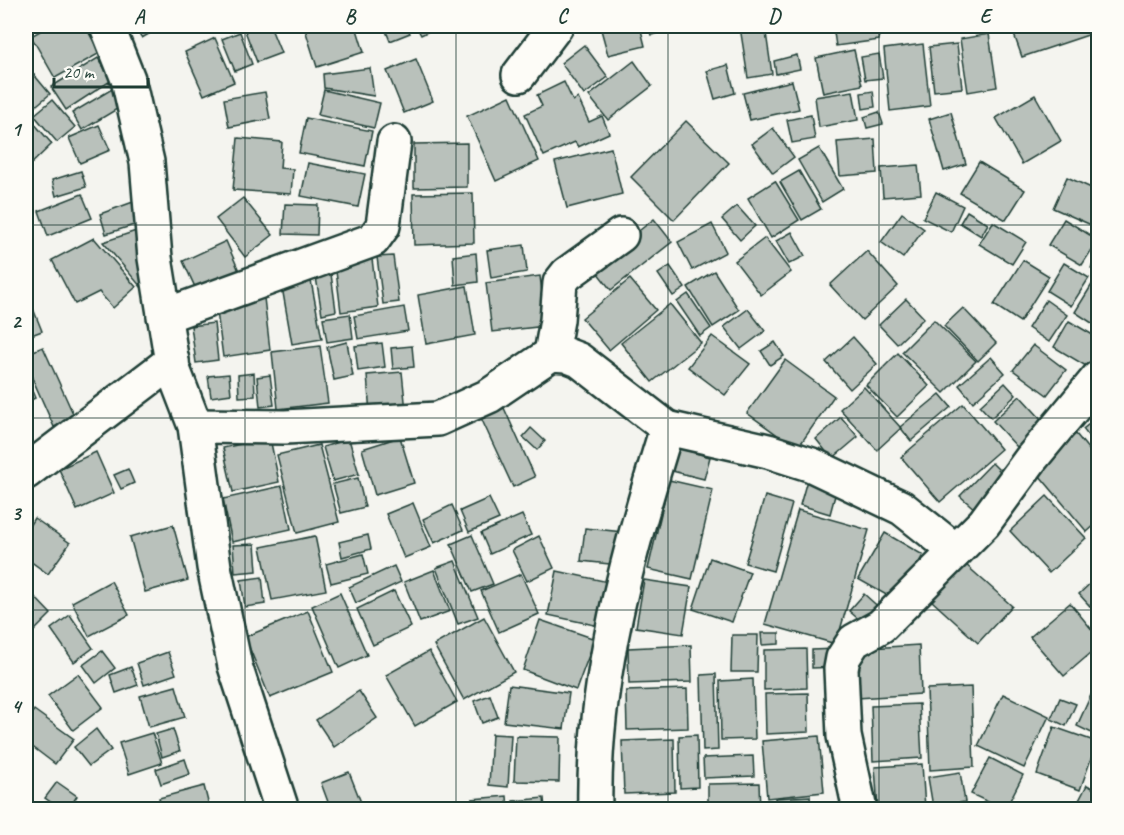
<svg xmlns="http://www.w3.org/2000/svg" width="1124" height="835" viewBox="0 0 1124 835" font-family="Caveat,sans-serif">
  <rect width="100%" height="100%" fill="#f4f4ef"/>
  <filter id="ink" filterUnits="userSpaceOnUse"><feTurbulence type="fractalNoise" baseFrequency=".0167" numOctaves="2"/><feDisplacementMap in="SourceGraphic" scale="12" xChannelSelector="R" yChannelSelector="G"/><feConvolveMatrix kernelMatrix="1 2 1 2 8 2 1 2 1" color-interpolation-filters="sRGB"/></filter>
  <g filter="url(#ink)">
    <!-- building -->
    <g fill="#b9c1bb" stroke="#1f3d34" stroke-width="1.5">
      <polygon points="49,26 85,26 100,53 55,78 31,36"/>
      <polygon points="134,26 157,26 159,28 142,38"/>
      <polygon points="259,26 270,26 281,53 257,62 245,31"/>
      <polygon points="304,26 356,26 364,52 317,67"/>
      <polygon points="384,26 406,26 410,33 390,41"/>
      <polygon points="416,26 439,26 421,35"/>
      <polygon points="600,26 640,26 645,46 608,55"/>
      <polygon points="648,26 687,26 651,35"/>
      <polygon points="765,26 772,74 748,78 740,27"/>
      <polygon points="833,26 877,26 879,40 836,46"/>
      <polygon points="967,26 981,26 982,28 968,30"/>
      <polygon points="1011,26 1092,26 1094,33 1022,57"/>
      <polygon points="240,32 252,64 235,71 222,39"/>
      <polygon points="989,34 997,87 968,92 960,39"/>
      <polygon points="215,38 234,82 204,95 185,52"/>
      <polygon points="923,44 930,106 890,111 884,49"/>
      <polygon points="957,44 962,88 934,91 929,47"/>
      <polygon points="584,45 608,77 584,95 561,63"/>
      <polygon points="854,50 862,85 823,93 816,58"/>
      <polygon points="879,54 883,78 865,80 861,57"/>
      <polygon points="797,55 800,69 776,74 774,61"/>
      <polygon points="98,58 112,80 66,110 51,87"/>
      <polygon points="416,59 433,101 404,113 387,71"/>
      <polygon points="634,61 652,86 608,120 589,96"/>
      <polygon points="728,65 735,93 715,99 707,71"/>
      <polygon points="370,68 374,96 324,88 323,74"/>
      <polygon points="30,70 50,94 31,110 26,103 26,74"/>
      <polygon points="792,81 799,109 750,120 743,93"/>
      <polygon points="564,82 573,101 578,98 589,122 602,116 609,133 578,147 575,142 544,156 525,114 542,106 537,95"/>
      <polygon points="112,89 122,106 82,130 72,113"/>
      <polygon points="324,90 380,103 374,128 318,115"/>
      <polygon points="853,91 858,120 819,127 815,97"/>
      <polygon points="873,91 875,107 863,109 861,93"/>
      <polygon points="265,92 270,119 229,127 224,99"/>
      <polygon points="1035,95 1061,141 1022,164 996,118"/>
      <polygon points="510,96 539,161 496,181 467,116"/>
      <polygon points="52,100 75,127 57,142 34,115"/>
      <polygon points="879,112 883,124 867,128 864,117"/>
      <polygon points="951,112 966,164 944,171 929,119"/>
      <polygon points="26,114 52,144 26,169"/>
      <polygon points="811,115 815,139 792,143 787,120"/>
      <polygon points="306,118 372,131 365,166 299,153"/>
      <polygon points="686,121 729,163 674,220 631,177"/>
      <polygon points="99,125 110,150 80,163 69,138"/>
      <polygon points="773,128 794,157 773,173 752,144"/>
      <polygon points="238,138 282,142 280,168 293,169 291,194 233,190"/>
      <polygon points="875,139 877,173 840,176 837,142"/>
      <polygon points="467,143 467,187 414,188 414,144"/>
      <polygon points="611,148 622,194 567,208 555,162"/>
      <polygon points="819,148 843,189 822,202 798,160"/>
      <polygon points="979,162 1025,190 1006,220 960,193"/>
      <polygon points="308,163 365,174 358,207 301,196"/>
      <polygon points="918,165 921,194 883,197 881,168"/>
      <polygon points="81,171 86,187 56,196 52,180"/>
      <polygon points="799,171 821,209 802,220 780,182"/>
      <polygon points="1067,177 1098,191 1098,228 1053,208"/>
      <polygon points="775,181 799,220 771,238 748,198"/>
      <polygon points="936,192 963,206 951,232 923,218"/>
      <polygon points="473,193 474,243 414,245 413,194"/>
      <polygon points="82,194 92,218 48,236 39,211"/>
      <polygon points="243,198 273,235 245,257 216,219"/>
      <polygon points="133,202 140,223 106,234 100,214"/>
      <polygon points="285,204 318,205 317,235 283,234"/>
      <polygon points="737,206 755,226 740,240 722,219"/>
      <polygon points="967,211 988,224 981,236 960,223"/>
      <polygon points="902,213 924,229 903,258 881,242"/>
      <polygon points="654,219 672,242 611,290 593,267"/>
      <polygon points="1064,219 1098,240 1082,265 1048,245"/>
      <polygon points="993,222 1026,242 1012,264 979,244"/>
      <polygon points="712,224 726,252 692,270 678,242"/>
      <polygon points="139,230 155,283 141,287 103,242"/>
      <polygon points="792,232 805,256 789,264 776,241"/>
      <polygon points="94,238 136,287 113,308 99,292 75,304 52,260"/>
      <polygon points="765,238 791,272 761,295 735,261"/>
      <polygon points="226,241 243,280 201,300 183,261"/>
      <polygon points="524,245 527,272 491,278 487,250"/>
      <polygon points="867,251 898,286 862,320 830,285"/>
      <polygon points="476,253 478,282 455,285 453,256"/>
      <polygon points="1098,255 1098,273 1091,268"/>
      <polygon points="393,256 399,302 383,304 377,257"/>
      <polygon points="372,259 378,307 341,312 335,263"/>
      <polygon points="1023,260 1049,276 1020,322 994,305"/>
      <polygon points="1064,263 1089,278 1071,306 1047,291"/>
      <polygon points="670,266 685,288 673,296 658,274"/>
      <polygon points="714,271 739,310 713,327 688,287"/>
      <polygon points="331,274 336,311 322,314 316,277"/>
      <polygon points="540,276 546,326 492,332 486,283"/>
      <polygon points="1096,278 1098,280 1098,327 1075,312"/>
      <polygon points="630,279 656,310 609,350 582,318"/>
      <polygon points="311,281 322,339 292,344 282,287"/>
      <polygon points="467,286 475,335 426,344 418,295"/>
      <polygon points="26,291 42,331 26,337"/>
      <polygon points="688,294 711,328 700,336 677,302"/>
      <polygon points="264,298 270,350 223,357 216,304"/>
      <polygon points="906,299 924,318 897,344 879,325"/>
      <polygon points="1046,300 1067,315 1049,342 1028,328"/>
      <polygon points="670,304 701,343 652,382 621,343"/>
      <polygon points="404,307 408,331 358,339 354,316"/>
      <polygon points="963,308 996,343 978,361 944,326"/>
      <polygon points="748,309 765,331 741,349 724,327"/>
      <polygon points="350,314 353,338 327,342 323,318"/>
      <polygon points="934,320 976,361 944,393 902,352"/>
      <polygon points="1069,321 1098,338 1098,356 1091,369 1054,347"/>
      <polygon points="214,323 218,360 196,363 191,326"/>
      <polygon points="712,336 750,364 725,395 688,367"/>
      <polygon points="853,337 877,364 850,389 826,362"/>
      <polygon points="347,342 353,376 334,380 327,347"/>
      <polygon points="775,342 784,356 770,365 761,351"/>
      <polygon points="382,343 385,367 358,371 355,346"/>
      <polygon points="1033,345 1066,370 1047,395 1013,370"/>
      <polygon points="320,346 328,403 278,409 272,352"/>
      <polygon points="412,346 414,367 393,369 391,348"/>
      <polygon points="43,347 75,418 54,427 26,364 26,354"/>
      <polygon points="898,353 929,386 897,417 866,385"/>
      <polygon points="991,357 1005,373 973,402 959,385"/>
      <polygon points="785,360 834,396 797,449 747,413"/>
      <polygon points="402,372 406,411 370,414 367,375"/>
      <polygon points="254,373 255,396 239,397 238,375"/>
      <polygon points="229,374 231,394 211,397 208,376"/>
      <polygon points="270,375 274,405 260,407 257,377"/>
      <polygon points="26,376 35,398 26,402"/>
      <polygon points="1005,383 1016,395 991,418 980,406"/>
      <polygon points="864,387 901,428 877,450 840,409"/>
      <polygon points="940,394 951,407 911,441 900,427"/>
      <polygon points="1020,396 1044,422 1017,447 993,421"/>
      <polygon points="963,404 1001,449 940,502 901,457"/>
      <polygon points="504,408 535,477 513,487 481,418"/>
      <polygon points="841,417 858,437 832,459 816,439"/>
      <polygon points="1098,417 1098,449 1083,429"/>
      <polygon points="531,428 545,441 537,450 523,437"/>
      <polygon points="1076,434 1098,461 1098,522 1087,532 1034,469"/>
      <polygon points="400,437 414,483 375,495 362,449"/>
      <polygon points="270,438 279,482 233,492 223,448"/>
      <polygon points="349,439 359,474 333,481 323,447"/>
      <polygon points="319,445 339,522 297,533 277,455"/>
      <polygon points="674,447 710,457 704,479 668,470"/>
      <polygon points="96,452 114,493 77,510 59,469"/>
      <polygon points="992,463 1007,478 976,510 960,496"/>
      <polygon points="128,469 134,483 121,489 114,475"/>
      <polygon points="358,478 365,507 341,513 333,484"/>
      <polygon points="669,480 713,490 692,579 648,569"/>
      <polygon points="807,480 837,488 830,514 800,505"/>
      <polygon points="282,486 291,529 232,542 223,499"/>
      <polygon points="765,496 792,504 773,571 745,563"/>
      <polygon points="1047,496 1086,538 1049,573 1010,531"/>
      <polygon points="489,498 499,519 469,532 460,511"/>
      <polygon points="413,503 431,547 404,558 386,514"/>
      <polygon points="452,505 463,530 434,543 423,519"/>
      <polygon points="798,510 869,530 836,644 765,624"/>
      <polygon points="522,515 531,535 490,554 481,533"/>
      <polygon points="34,518 70,543 48,574 26,558 26,531"/>
      <polygon points="173,525 188,580 145,592 130,537"/>
      <polygon points="585,528 623,532 619,565 581,561"/>
      <polygon points="885,533 923,555 897,601 858,579"/>
      <polygon points="368,535 371,549 342,557 339,542"/>
      <polygon points="472,535 493,584 472,592 451,544"/>
      <polygon points="315,536 326,590 272,600 261,547"/>
      <polygon points="539,536 554,568 527,581 512,550"/>
      <polygon points="255,544 257,571 235,573 233,545"/>
      <polygon points="363,554 368,574 331,583 326,564"/>
      <polygon points="710,558 750,572 732,622 693,609"/>
      <polygon points="455,561 478,617 458,624 436,568"/>
      <polygon points="965,564 1012,606 978,643 932,601"/>
      <polygon points="394,566 401,582 356,603 349,587"/>
      <polygon points="434,570 450,611 420,622 404,582"/>
      <polygon points="557,571 613,583 604,627 548,615"/>
      <polygon points="521,574 539,614 499,632 481,591"/>
      <polygon points="1098,576 1098,615 1079,594"/>
      <polygon points="262,577 265,604 245,607 241,580"/>
      <polygon points="644,580 691,587 683,634 636,627"/>
      <polygon points="111,581 129,615 89,636 72,602"/>
      <polygon points="29,591 51,614 26,639 26,594"/>
      <polygon points="394,591 411,627 373,645 357,609"/>
      <polygon points="340,593 367,655 339,668 312,606"/>
      <polygon points="864,594 883,611 869,628 849,611"/>
      <polygon points="1070,603 1098,637 1098,647 1064,676 1030,637"/>
      <polygon points="308,611 333,672 270,698 245,637"/>
      <polygon points="70,615 93,648 74,662 51,629"/>
      <polygon points="484,617 514,672 464,700 434,645"/>
      <polygon points="540,620 595,639 576,690 523,670"/>
      <polygon points="761,633 779,633 779,644 762,645"/>
      <polygon points="732,635 758,635 757,672 731,672"/>
      <polygon points="691,645 692,682 629,684 628,648"/>
      <polygon points="919,645 921,694 857,698 854,649"/>
      <polygon points="806,649 807,688 764,690 764,650"/>
      <polygon points="836,649 837,667 812,668 812,650"/>
      <polygon points="102,651 115,668 96,683 83,665"/>
      <polygon points="429,651 457,702 415,726 386,675"/>
      <polygon points="168,652 176,674 144,685 137,663"/>
      <polygon points="131,667 138,685 116,693 110,675"/>
      <polygon points="78,674 103,707 73,730 48,696"/>
      <polygon points="716,674 718,750 703,751 701,675"/>
      <polygon points="753,679 755,739 721,740 720,681"/>
      <polygon points="509,685 569,693 564,729 504,722"/>
      <polygon points="176,686 185,717 149,727 140,696"/>
      <polygon points="971,687 974,767 930,770 927,689"/>
      <polygon points="687,689 688,728 627,730 626,691"/>
      <polygon points="359,691 377,718 334,747 316,720"/>
      <polygon points="808,693 809,732 766,734 765,694"/>
      <polygon points="1003,694 1049,716 1024,768 978,746"/>
      <polygon points="490,695 498,717 482,723 474,701"/>
      <polygon points="1091,695 1098,698 1098,736 1077,726"/>
      <polygon points="1060,698 1076,704 1066,726 1051,719"/>
      <polygon points="919,704 922,758 873,761 871,706"/>
      <polygon points="34,710 74,739 55,764 26,742 26,722"/>
      <polygon points="1054,727 1097,742 1080,790 1037,774"/>
      <polygon points="96,729 111,750 89,766 74,747"/>
      <polygon points="173,729 180,751 162,757 156,734"/>
      <polygon points="152,733 162,763 129,774 119,743"/>
      <polygon points="492,734 511,735 508,787 489,785"/>
      <polygon points="697,735 698,787 680,788 679,736"/>
      <polygon points="516,736 560,737 559,782 514,781"/>
      <polygon points="819,736 824,792 767,798 762,741"/>
      <polygon points="674,739 675,792 624,794 622,741"/>
      <polygon points="753,756 754,776 704,778 703,758"/>
      <polygon points="990,758 1023,775 1005,810 971,794"/>
      <polygon points="185,759 190,774 161,784 156,769"/>
      <polygon points="922,764 925,808 878,810 875,767"/>
      <polygon points="349,772 364,810 331,810 321,783"/>
      <polygon points="960,772 965,802 933,807 928,777"/>
      <polygon points="57,782 77,796 68,810 62,810 45,798"/>
      <polygon points="759,783 760,810 708,810 708,784"/>
      <polygon points="1087,785 1098,791 1098,810 1074,810"/>
      <polygon points="204,786 210,810 162,810 159,798"/>
      <polygon points="507,796 508,810 473,810 472,799"/>
      <polygon points="810,796 811,810 776,810 775,798"/>
      <polygon points="544,798 545,810 514,810 513,801"/>
      <polygon points="42,803 45,810 30,810"/>
      <polygon points="465,805 466,810 425,810 425,809"/>
    </g>
    <g fill="none" stroke-linecap="round" stroke-linejoin="round">
      <!-- minor casing -->
      <g stroke="#1f3d34" stroke-width="38">
        <g id="minor">
          <polyline points="107,26 128,79 147,162 155,258 173,369 195,426 214,567 235,666 282,810"/>
          <polyline points="519,75 556,26"/>
          <polyline points="164,316 373,240 383,226 394,142"/>
          <polyline points="551,354 557,320 560,283 567,274 621,235"/>
          <path d="M 195,426 L 285,427 L 438,419 L 489,396 L 551,354 L 566,355 L 579,360 L 667,428 C 629,550 592,680 595,810"/>
          <polyline points="667,428 768,451 812,465 902,508 956,551"/>
          <polyline points="26,472 172,361"/>
          <polyline points="860,810 844,736 841,669 843,658 854,641 881,626 984,523 1031,459 1098,378"/>
        </g>
      </g>
      <!-- minor -->
      <use href="#minor" stroke="#fdfcf7" stroke-width="33"/>
    </g>
  </g>
  <!-- grid -->
  <path fill="none" stroke="#1f3d34" stroke-width="1.5" stroke-opacity="0.55" d="M 245,26 L 245,810M 456,26 L 456,810M 668,26 L 668,810M 879,26 L 879,810M 26,225 L 1098,225M 26,418 L 1098,418M 26,610 L 1098,610"/>
  <!-- margin -->
  <rect width="1124" height="835" fill="none" stroke="#fdfcf7" stroke-width="66"/>
  <!-- scale -->
  <path d="M54 78v9h94v-9" fill="none" stroke="#1f3d34" stroke-width="3"/>
  <text x="63" y="78" font-size="18" fill="#1f3d34" stroke="#fdfcf7" stroke-width="4.5" paint-order="stroke">20 m</text>
  <rect x="33" y="33" width="1058" height="769" fill="none" stroke="#1f3d34" stroke-width="2"/>
  <g font-size="20" text-anchor="middle" font-weight="bold" fill="#1f3d34">
    <text x="139" y="23">A</text>
    <text x="350" y="23">B</text>
    <text x="562" y="23">C</text>
    <text x="774" y="23">D</text>
    <text x="985" y="23">E</text>
    <text x="16" y="136">1</text>
    <text x="16" y="328">2</text>
    <text x="16" y="520">3</text>
    <text x="16" y="713">4</text>
  </g>
</svg>
